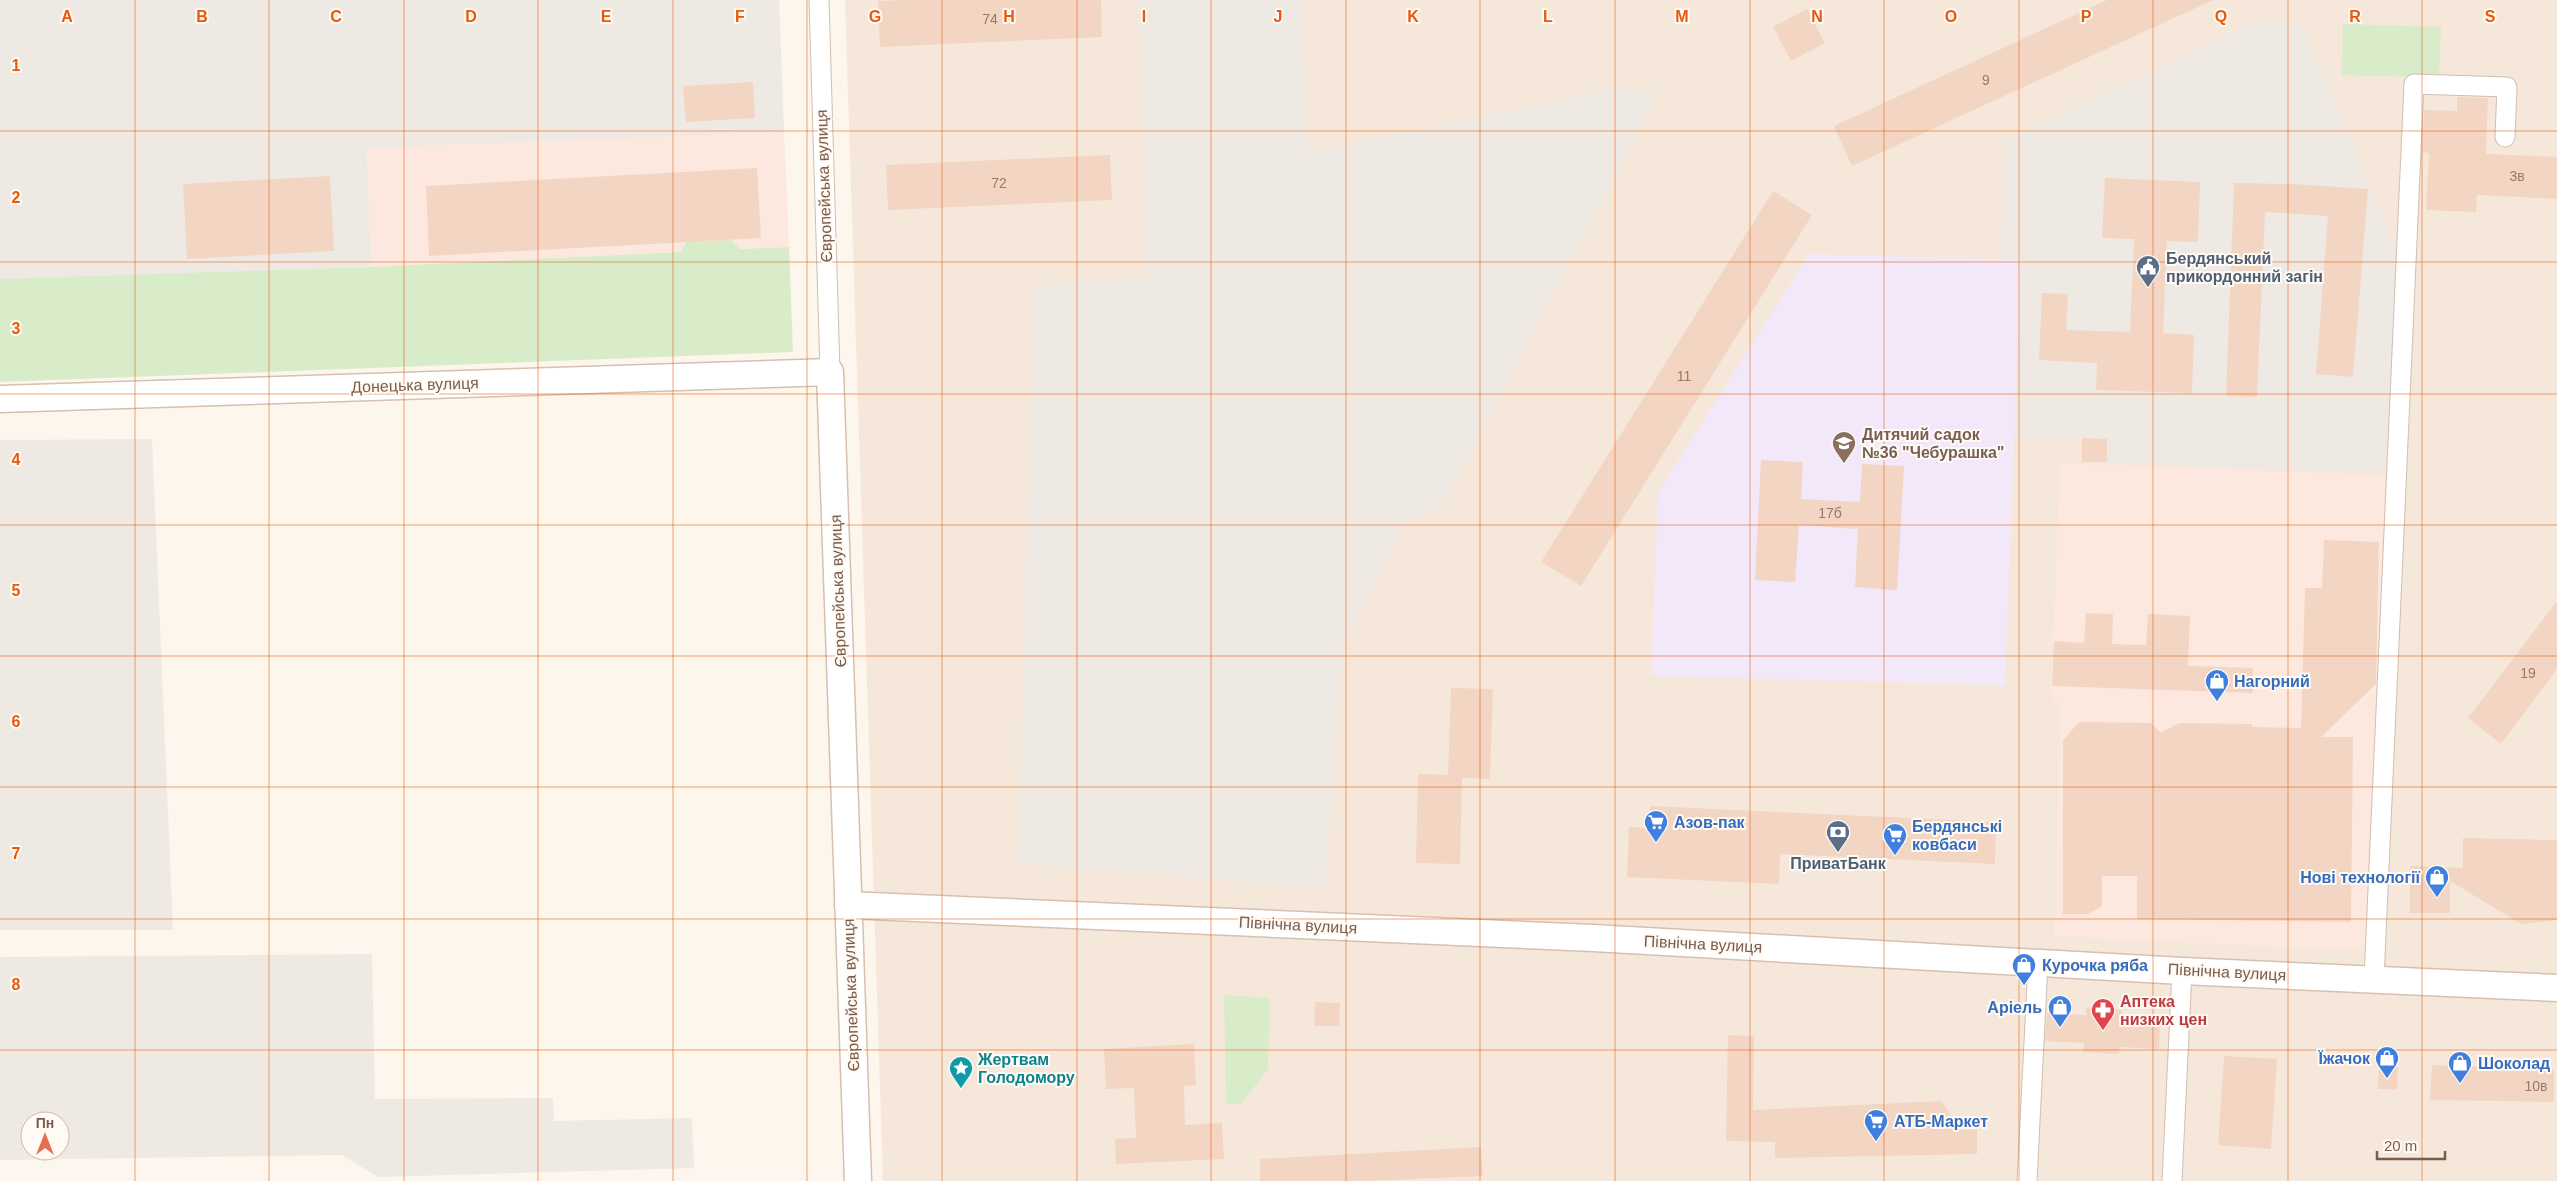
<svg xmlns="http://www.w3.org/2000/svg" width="2557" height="1181" viewBox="0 0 2557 1181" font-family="Arial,sans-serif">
  <rect width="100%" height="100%" fill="#fdf6ec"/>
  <!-- residential -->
  <polygon fill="#f5e8da" points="845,0 2557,0 2557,1181 883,1181"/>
  <!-- commercial -->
  <g fill="#fde8e0">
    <polygon points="784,132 789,247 739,249 687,242 681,252 371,267 367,148"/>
    <polygon points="2060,463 2386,475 2369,951 2054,936 2061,707 2051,696"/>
  </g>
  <!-- industrial -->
  <g fill="#efe9e4" fill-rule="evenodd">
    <polygon points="0,0 779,0 784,132 367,148 371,267 4,281 0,279"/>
    <polygon points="1139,0 1302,0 1308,153 1616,88 1658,93 1444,503 1403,523 1343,644 1325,888 1018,864 1034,286 1147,277"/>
    <polygon points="2259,21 2301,22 2396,248 2386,473 2082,462 2082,438 2014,436 2021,261 2001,260 2005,140"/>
    <polygon points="152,439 173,930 0,930 0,440"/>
    <path d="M 372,954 L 375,1099 L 553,1098 L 554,1121 L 692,1118 L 694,1168 L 378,1177 L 342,1155 L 0,1160 L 0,957 ZM 30,1121 L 60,1121 L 60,1151 L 30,1151 Z"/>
  </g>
  <!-- education -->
  <polygon fill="#f3e8fa" points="1809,254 2021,260 2005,685 1651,676 1658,492"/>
  <!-- green -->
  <g fill="#d8ecc9">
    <polygon points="2343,24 2441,27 2439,78 2342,75"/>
    <polygon points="731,240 740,249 789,247 793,352 0,382 0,279 371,267 681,252 686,242"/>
    <polygon points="1224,995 1270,998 1268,1069 1241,1104 1226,1104"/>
  </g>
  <!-- building -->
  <g fill="#f3d5c3">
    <polygon points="906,0 1101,0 1102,37 880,47 878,1"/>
    <polygon points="2107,0 2213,0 1852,166 1834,126"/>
    <polygon points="1807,9 1825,43 1791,61 1773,27"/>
    <polygon points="753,82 755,118 686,122 683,86"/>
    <polygon points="2457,97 2488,98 2486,154 2557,157 2557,199 2477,195 2476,212 2426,210 2429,153 2422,152 2424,110 2457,111"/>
    <polygon points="1110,155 1112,200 888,210 886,165"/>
    <polygon points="757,168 761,238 429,256 426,186"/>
    <polygon points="330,176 334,251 187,259 183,184"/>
    <polygon points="2105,178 2200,182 2198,242 2167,241 2163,333 2194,335 2192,393 2096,390 2097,363 2039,360 2042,293 2068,294 2066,330 2130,332 2134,239 2102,238"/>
    <polygon points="2234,183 2293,184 2368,189 2353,377 2316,374 2328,216 2265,212 2257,397 2226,396"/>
    <polygon points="1773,191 1812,215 1581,586 1541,562"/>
    <polygon points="2082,438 2107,439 2107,462 2082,462"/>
    <polygon points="1761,460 1803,462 1801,499 1860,502 1862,464 1904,466 1897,590 1855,587 1858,529 1799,525 1795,582 1755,580"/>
    <polygon points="2324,540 2379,542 2376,684 2321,737 2353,737 2351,922 2137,919 2137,876 2102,876 2102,906 2088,914 2063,914 2063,740 2079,722 2151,723 2161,733 2179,723 2252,724 2252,727 2301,728 2305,588 2322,588"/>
    <polygon points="2557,601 2557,669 2501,744 2468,718"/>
    <polygon points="2086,613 2113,614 2112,644 2146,645 2148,614 2190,616 2188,666 2253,668 2253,693 2052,686 2054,641 2084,643"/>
    <polygon points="1451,688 1493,689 1490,779 1462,778 1460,864 1416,863 1418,774 1448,775"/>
    <polygon points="1650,806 1996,822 1995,864 1780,854 1779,884 1627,877 1629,827 1649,828"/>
    <polygon points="2463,838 2557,840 2557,920 2521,924 2450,881 2450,913 2410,913 2410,866 2463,868"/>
    <polygon points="1315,1002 1340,1003 1339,1026 1314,1026"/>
    <polygon points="2086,1007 2122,1010 2121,1020 2160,1022 2159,1049 2120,1047 2119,1054 2083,1052 2084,1043 2045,1041 2047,1013 2086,1015"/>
    <polygon points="1728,1035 1754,1036 1753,1110 1942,1101 1959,1130 1977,1129 1977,1154 1775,1158 1775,1142 1726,1141"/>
    <polygon points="1194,1044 1196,1085 1184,1086 1185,1125 1222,1123 1224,1159 1116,1164 1115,1139 1136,1138 1134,1088 1106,1089 1104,1049"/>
    <polygon points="2224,1056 2277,1059 2271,1149 2218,1145"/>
    <polygon points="2432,1065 2489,1067 2489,1070 2554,1070 2554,1102 2430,1100"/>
    <polygon points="2379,1066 2398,1067 2397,1089 2378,1089"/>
    <polygon points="1481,1147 1483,1176 1366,1181 1260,1181 1260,1159"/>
  </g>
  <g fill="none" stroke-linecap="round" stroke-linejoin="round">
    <!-- street casing -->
    <g stroke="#d1beb0" stroke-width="21">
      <g id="street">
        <polyline points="819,0 830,372"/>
        <polyline points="2374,979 2414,84 2507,87 2505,137"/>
        <polyline points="2027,1181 2038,963"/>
        <polyline points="2172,1181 2182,971"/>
      </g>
    </g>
    <!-- secondary casing -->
    <g stroke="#d6c0b0" stroke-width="29">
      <g id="secondary">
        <polyline points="0,399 830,372 858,1181"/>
        <polyline points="848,905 1593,938 2182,971 2557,988"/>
      </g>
    </g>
    <!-- street -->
    <use href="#street" stroke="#fff" stroke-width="19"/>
    <!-- secondary -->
    <use href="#secondary" stroke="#fff" stroke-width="26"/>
  </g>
  <!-- grid -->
  <path fill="none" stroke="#e8590c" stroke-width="1" stroke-opacity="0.55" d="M 135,0 L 135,1181M 269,0 L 269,1181M 404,0 L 404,1181M 538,0 L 538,1181M 673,0 L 673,1181M 807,0 L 807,1181M 942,0 L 942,1181M 1077,0 L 1077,1181M 1211,0 L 1211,1181M 1346,0 L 1346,1181M 1480,0 L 1480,1181M 1615,0 L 1615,1181M 1750,0 L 1750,1181M 1884,0 L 1884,1181M 2019,0 L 2019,1181M 2153,0 L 2153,1181M 2288,0 L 2288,1181M 2422,0 L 2422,1181M 0,131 L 2557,131M 0,262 L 2557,262M 0,394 L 2557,394M 0,525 L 2557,525M 0,656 L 2557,656M 0,787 L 2557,787M 0,919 L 2557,919M 0,1050 L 2557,1050"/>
  <!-- icons -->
  <defs>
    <g id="civic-pin" transform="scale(1.25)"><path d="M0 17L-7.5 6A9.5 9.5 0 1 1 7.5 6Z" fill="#5c6f8a" stroke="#fffaf3"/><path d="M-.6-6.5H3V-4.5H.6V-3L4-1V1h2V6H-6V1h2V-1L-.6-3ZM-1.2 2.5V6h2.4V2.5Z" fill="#fff"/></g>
    <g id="school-pin" transform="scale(1.25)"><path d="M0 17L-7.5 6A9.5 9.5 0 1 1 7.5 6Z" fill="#8d6e63" stroke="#fffaf3"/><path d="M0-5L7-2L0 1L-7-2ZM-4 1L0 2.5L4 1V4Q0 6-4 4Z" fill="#fff"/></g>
    <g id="shop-pin" transform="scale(1.25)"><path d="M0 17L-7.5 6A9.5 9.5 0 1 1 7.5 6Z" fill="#3f7fe0" stroke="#fffaf3"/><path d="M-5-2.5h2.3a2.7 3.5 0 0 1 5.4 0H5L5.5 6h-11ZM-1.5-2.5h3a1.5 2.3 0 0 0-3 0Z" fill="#fff"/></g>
    <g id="supermarket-pin" transform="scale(1.25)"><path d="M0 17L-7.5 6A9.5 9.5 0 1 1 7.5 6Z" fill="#3f7fe0" stroke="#fffaf3"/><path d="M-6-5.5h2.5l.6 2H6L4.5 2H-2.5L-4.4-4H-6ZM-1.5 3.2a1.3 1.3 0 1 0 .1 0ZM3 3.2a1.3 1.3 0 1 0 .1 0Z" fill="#fff"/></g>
    <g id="bank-pin" transform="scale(1.25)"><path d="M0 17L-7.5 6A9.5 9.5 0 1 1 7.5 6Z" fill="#5c6f8a" stroke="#fffaf3"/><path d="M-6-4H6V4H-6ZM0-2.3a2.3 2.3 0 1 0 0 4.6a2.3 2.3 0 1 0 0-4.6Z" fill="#fff"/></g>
    <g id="pharmacy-pin" transform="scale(1.25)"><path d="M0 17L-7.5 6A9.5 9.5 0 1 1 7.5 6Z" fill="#e0444e" stroke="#fffaf3"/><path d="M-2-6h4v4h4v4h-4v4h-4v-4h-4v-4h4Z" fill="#fff"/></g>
    <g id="sight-pin" transform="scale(1.25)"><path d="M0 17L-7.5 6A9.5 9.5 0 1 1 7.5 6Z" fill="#0f9aa8" stroke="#fffaf3"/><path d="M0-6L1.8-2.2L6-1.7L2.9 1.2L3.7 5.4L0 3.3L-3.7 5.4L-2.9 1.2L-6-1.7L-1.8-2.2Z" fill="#fff"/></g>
  </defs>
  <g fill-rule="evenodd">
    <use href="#civic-pin" x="2148" y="267"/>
    <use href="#school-pin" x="1844" y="443"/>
    <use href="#shop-pin" x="2217" y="681"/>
    <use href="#supermarket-pin" x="1656" y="822"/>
    <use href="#bank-pin" x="1838" y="832"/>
    <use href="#supermarket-pin" x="1895" y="835"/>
    <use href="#shop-pin" x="2437" y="877"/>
    <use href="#shop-pin" x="2024" y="965"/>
    <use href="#shop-pin" x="2060" y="1007"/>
    <use href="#pharmacy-pin" x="2103" y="1010"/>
    <use href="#shop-pin" x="2387" y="1058"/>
    <use href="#shop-pin" x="2460" y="1063"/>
    <use href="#sight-pin" x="961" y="1068"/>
    <use href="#supermarket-pin" x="1876" y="1121"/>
  </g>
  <g text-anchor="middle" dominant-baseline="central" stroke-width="4" stroke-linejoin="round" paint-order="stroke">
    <!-- number labels -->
    <g font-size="14" fill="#987a6a">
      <text x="990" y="19">74</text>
      <text x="1986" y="80">9</text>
      <text x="2517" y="176">3в</text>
      <text x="999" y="183">72</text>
      <text x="1684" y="376">11</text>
      <text x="1830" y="513">17б</text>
      <text x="2528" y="673">19</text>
      <text x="2536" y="1086">10в</text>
    </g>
    <!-- street labels -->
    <g font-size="16" fill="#7a5c4d" stroke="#fffaf3">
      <text transform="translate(824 186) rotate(-92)">Європейська вулиця</text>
      <text transform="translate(415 385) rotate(-2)">Донецька вулиця</text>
      <text transform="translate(838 591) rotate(-92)">Європейська вулиця</text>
      <text transform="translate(1298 925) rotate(3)">Північна вулиця</text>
      <text transform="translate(1703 944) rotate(3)">Північна вулиця</text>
      <text transform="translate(2227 972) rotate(3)">Північна вулиця</text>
      <text transform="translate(851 995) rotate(-92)">Європейська вулиця</text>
    </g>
    <!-- service labels -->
    <g font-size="16" font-weight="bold" fill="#4e5e75" stroke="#fffaf3" text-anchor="start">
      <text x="2166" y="258">Бердянський<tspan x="2166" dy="18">прикордонний загін</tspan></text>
      <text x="1838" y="863" text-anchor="middle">ПриватБанк</text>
    </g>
    <!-- education labels -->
    <g font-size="16" font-weight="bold" fill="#785e54" stroke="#fffaf3" text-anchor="start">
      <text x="1862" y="434">Дитячий садок<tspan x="1862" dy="18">№36 "Чебурашка"</tspan></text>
    </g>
    <!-- shop labels -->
    <g font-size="16" font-weight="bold" fill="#366cbe" stroke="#fffaf3" text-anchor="start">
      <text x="2234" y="681">Нагорний</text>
      <text x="1674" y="822">Азов-пак</text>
      <text x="1912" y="826">Бердянські<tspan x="1912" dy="18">ковбаси</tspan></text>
      <text x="2420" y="877" text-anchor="end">Нові технології</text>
      <text x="2042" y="965">Курочка ряба</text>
      <text x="2042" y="1007" text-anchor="end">Аріель</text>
      <text x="2370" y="1058" text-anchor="end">Їжачок</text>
      <text x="2478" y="1063">Шоколад</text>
      <text x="1894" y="1121">АТБ-Маркет</text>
    </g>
    <!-- health labels -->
    <g font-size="16" font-weight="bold" fill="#be3a42" stroke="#fffaf3" text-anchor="start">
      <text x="2120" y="1001">Аптека<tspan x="2120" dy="18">низких цен</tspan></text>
    </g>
    <!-- culture labels -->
    <g font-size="16" font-weight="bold" fill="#0d838f" stroke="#fffaf3" text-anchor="start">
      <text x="978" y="1059">Жертвам<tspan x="978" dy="18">Голодомору</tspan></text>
    </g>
  </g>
  <g font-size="16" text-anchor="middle" font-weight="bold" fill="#e8590c" stroke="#fffaf3" stroke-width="4" stroke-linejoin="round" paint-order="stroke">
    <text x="67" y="22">A</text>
    <text x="202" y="22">B</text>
    <text x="336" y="22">C</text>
    <text x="471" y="22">D</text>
    <text x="606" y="22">E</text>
    <text x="740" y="22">F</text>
    <text x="875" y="22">G</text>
    <text x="1009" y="22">H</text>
    <text x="1144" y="22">I</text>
    <text x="1278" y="22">J</text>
    <text x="1413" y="22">K</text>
    <text x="1548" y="22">L</text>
    <text x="1682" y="22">M</text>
    <text x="1817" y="22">N</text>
    <text x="1951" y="22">O</text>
    <text x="2086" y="22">P</text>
    <text x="2221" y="22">Q</text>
    <text x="2355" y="22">R</text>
    <text x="2490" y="22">S</text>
    <text x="16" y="71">1</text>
    <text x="16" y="203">2</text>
    <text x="16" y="334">3</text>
    <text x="16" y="465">4</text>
    <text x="16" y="596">5</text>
    <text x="16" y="727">6</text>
    <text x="16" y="859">7</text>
    <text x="16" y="990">8</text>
  </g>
  <!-- north arrow -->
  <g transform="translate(45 1136)"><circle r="24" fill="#fffaf3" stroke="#cabbb1"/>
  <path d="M0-4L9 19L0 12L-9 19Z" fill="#e76f51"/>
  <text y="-8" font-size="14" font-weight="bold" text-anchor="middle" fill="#7a5c4d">Пн</text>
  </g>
  <!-- scale -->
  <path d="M2377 1151v8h68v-8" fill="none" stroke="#7a5c4d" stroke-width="2.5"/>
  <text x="2384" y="1151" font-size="15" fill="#7a5c4d" stroke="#fffaf3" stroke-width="4" paint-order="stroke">20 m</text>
</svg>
